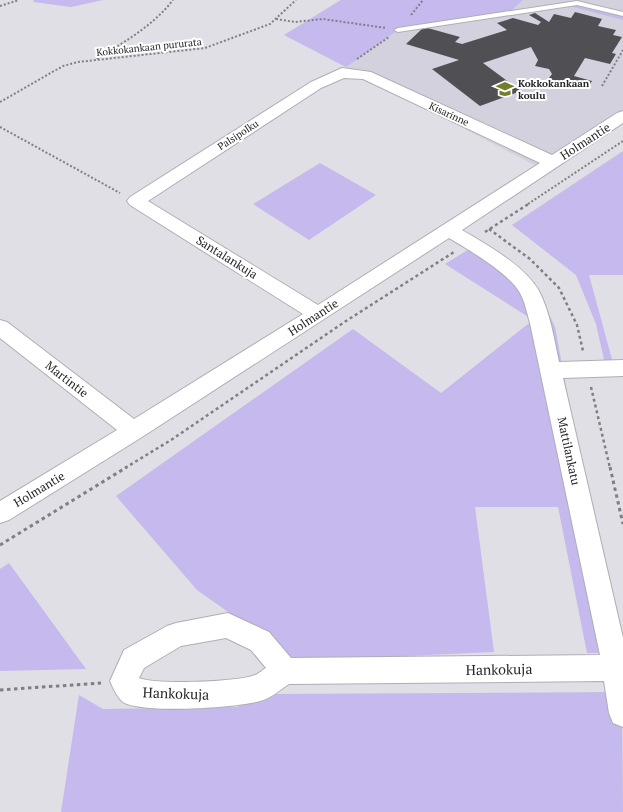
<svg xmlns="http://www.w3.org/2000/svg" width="623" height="812" viewBox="0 0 623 812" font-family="'PT Serif',serif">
  <rect width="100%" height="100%" fill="#e0dfe5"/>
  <!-- built -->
  <polygon fill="#d3d1de" points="341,0 623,0 623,110 536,166 284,35"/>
  <!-- green -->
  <g fill="#c5b9ed">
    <polygon points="34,0 103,0 71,7 33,2"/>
    <polygon points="341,0 523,0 507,14 398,30 346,67 284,35"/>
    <polygon points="577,4 623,16 623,20 569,6"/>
    <polygon points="623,151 623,275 589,275 613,363 605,364 596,324 576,275 512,225"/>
    <polygon points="320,163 376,195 309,240 253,204"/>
    <polygon points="479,243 541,297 555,327 615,653 587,653 558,507 475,507 494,652 273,662 248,626 197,590 116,496 353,329 441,393 533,320 445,264"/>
    <polygon points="9,563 86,669 0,671 0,569"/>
    <polygon points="622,692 623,812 61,812 79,695 103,709 237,707 269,694"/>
  </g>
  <!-- building -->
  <polygon fill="#504f54" points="575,12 602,19 598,26 616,30 613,35 622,37 612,53 616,54 610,64 585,58 574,76 592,81 587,89 570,85 569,87 546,82 552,74 549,69 535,66 538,60 531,47 483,63 521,91 480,106 432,69 459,60 406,44 424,27 460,37 455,42 462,44 507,30 497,23 513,18 538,25 541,22 529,15 535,13 549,22 554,14 571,18"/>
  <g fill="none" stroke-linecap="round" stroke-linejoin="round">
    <!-- lane casing -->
    <g stroke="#afaeb4" stroke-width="2">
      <polygon id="lane" points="577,1 623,12 623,16 577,5 398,32 394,30 398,28"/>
    </g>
    <!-- street casing -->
    <g stroke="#afaeb4" stroke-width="2">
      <path id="street" d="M 342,68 L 371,72 L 552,155 L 617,113 L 623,111 L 623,123 L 462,230 C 487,245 524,265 539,291 C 550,312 554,339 559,362 L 623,360 L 623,376 L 563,378 L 623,638 L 623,727 L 613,723 L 609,713 L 604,681 L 289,684 C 280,690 271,698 260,701 C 238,708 141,714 123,702 C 117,697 113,688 110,681 L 124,650 L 167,626 L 176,623 L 228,613 L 269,632 L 291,658 L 600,655 L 530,323 C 527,313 525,302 520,293 C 509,273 469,250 449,238 L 142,437 L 9,520 L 0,523 L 0,501 L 117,430 L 0,338 L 0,320 L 7,322 L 134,419 L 303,314 L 130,205 L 127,201 L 130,197 L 311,82 ZM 344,78 L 363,79 L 540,163 L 318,305 L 148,201 L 321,88 ZM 226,638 L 251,650 L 266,668 C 262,670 259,674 255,675 C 239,682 155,685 139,678 L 144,668 L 181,646 Z"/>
    </g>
    <!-- path-far2 -->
    <g stroke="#807f83" stroke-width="2" stroke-dasharray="2 2" stroke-linecap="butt">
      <polyline points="0,6 19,0"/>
      <polyline points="411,15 423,0"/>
      <polyline points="276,19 295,22 323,19 386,28"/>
      <path d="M 97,59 C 124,42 153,26 173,0"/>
      <polyline points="357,59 389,37"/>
      <polyline points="602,86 623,50"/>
      <polyline points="0,102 63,66 78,62 205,48 270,24 296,0"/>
      <polyline points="0,127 120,193"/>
      <polyline points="528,204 623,141"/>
    </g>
    <!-- path-far1 -->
    <g stroke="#807f83" stroke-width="2.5" stroke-dasharray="3 3" stroke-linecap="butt">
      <polyline points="489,229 530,259 559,288 577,325 583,351"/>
      <polyline points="485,232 530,203"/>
      <polyline points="591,387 610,468"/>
      <polyline points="125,468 171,440 346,321 454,252"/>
    </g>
    <!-- path -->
    <g stroke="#807f83" stroke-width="3" stroke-dasharray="3.5 3.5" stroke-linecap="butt">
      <polyline points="610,467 623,524"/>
      <polyline points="0,545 127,467"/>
      <polyline points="0,690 101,683"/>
    </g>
    <!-- lane -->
    <use href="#lane" fill="#fff" fill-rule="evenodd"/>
    <!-- street -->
    <use href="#street" fill="#fff" fill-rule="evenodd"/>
  </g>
  <!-- icons -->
  <defs>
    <g id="school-bare" transform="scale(1.38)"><path d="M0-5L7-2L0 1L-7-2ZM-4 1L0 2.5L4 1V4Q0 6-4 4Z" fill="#757d29" stroke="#fff" stroke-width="2.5" paint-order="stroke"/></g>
  </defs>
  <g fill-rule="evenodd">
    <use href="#school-bare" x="505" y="89"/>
  </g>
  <g text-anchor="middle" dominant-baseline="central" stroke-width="4" stroke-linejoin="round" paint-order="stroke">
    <!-- far-street labels -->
    <g font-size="10" fill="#262527" stroke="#fff">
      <text transform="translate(149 47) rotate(-6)">Kokkokankaan pururata</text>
      <text transform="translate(449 114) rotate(25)">Kisarinne</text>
      <text transform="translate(238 135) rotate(-33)">Palsipolku</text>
    </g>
    <!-- far-poi labels -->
    <g font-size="10" font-weight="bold" fill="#262527" stroke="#fff" text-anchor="start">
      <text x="518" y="83">Kokkokankaan<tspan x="518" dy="12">koulu</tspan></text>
    </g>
    <!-- street labels -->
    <g font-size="12" fill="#262527" stroke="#fff">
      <text transform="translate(585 141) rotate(-33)">Holmantie</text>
      <text transform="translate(227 257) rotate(32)">Santalankuja</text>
      <text transform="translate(313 317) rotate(-33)">Holmantie</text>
      <text transform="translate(67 379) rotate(38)">Martintie</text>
      <text transform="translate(569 451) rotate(78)">Mattilankatu</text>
      <text transform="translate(39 489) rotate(-31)">Holmantie</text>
    </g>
    <!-- near-street labels -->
    <g font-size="14" fill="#262527" stroke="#fff">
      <text transform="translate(499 669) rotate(-1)">Hankokuja</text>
      <text transform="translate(176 693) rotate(2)">Hankokuja</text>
    </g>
  </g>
</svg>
